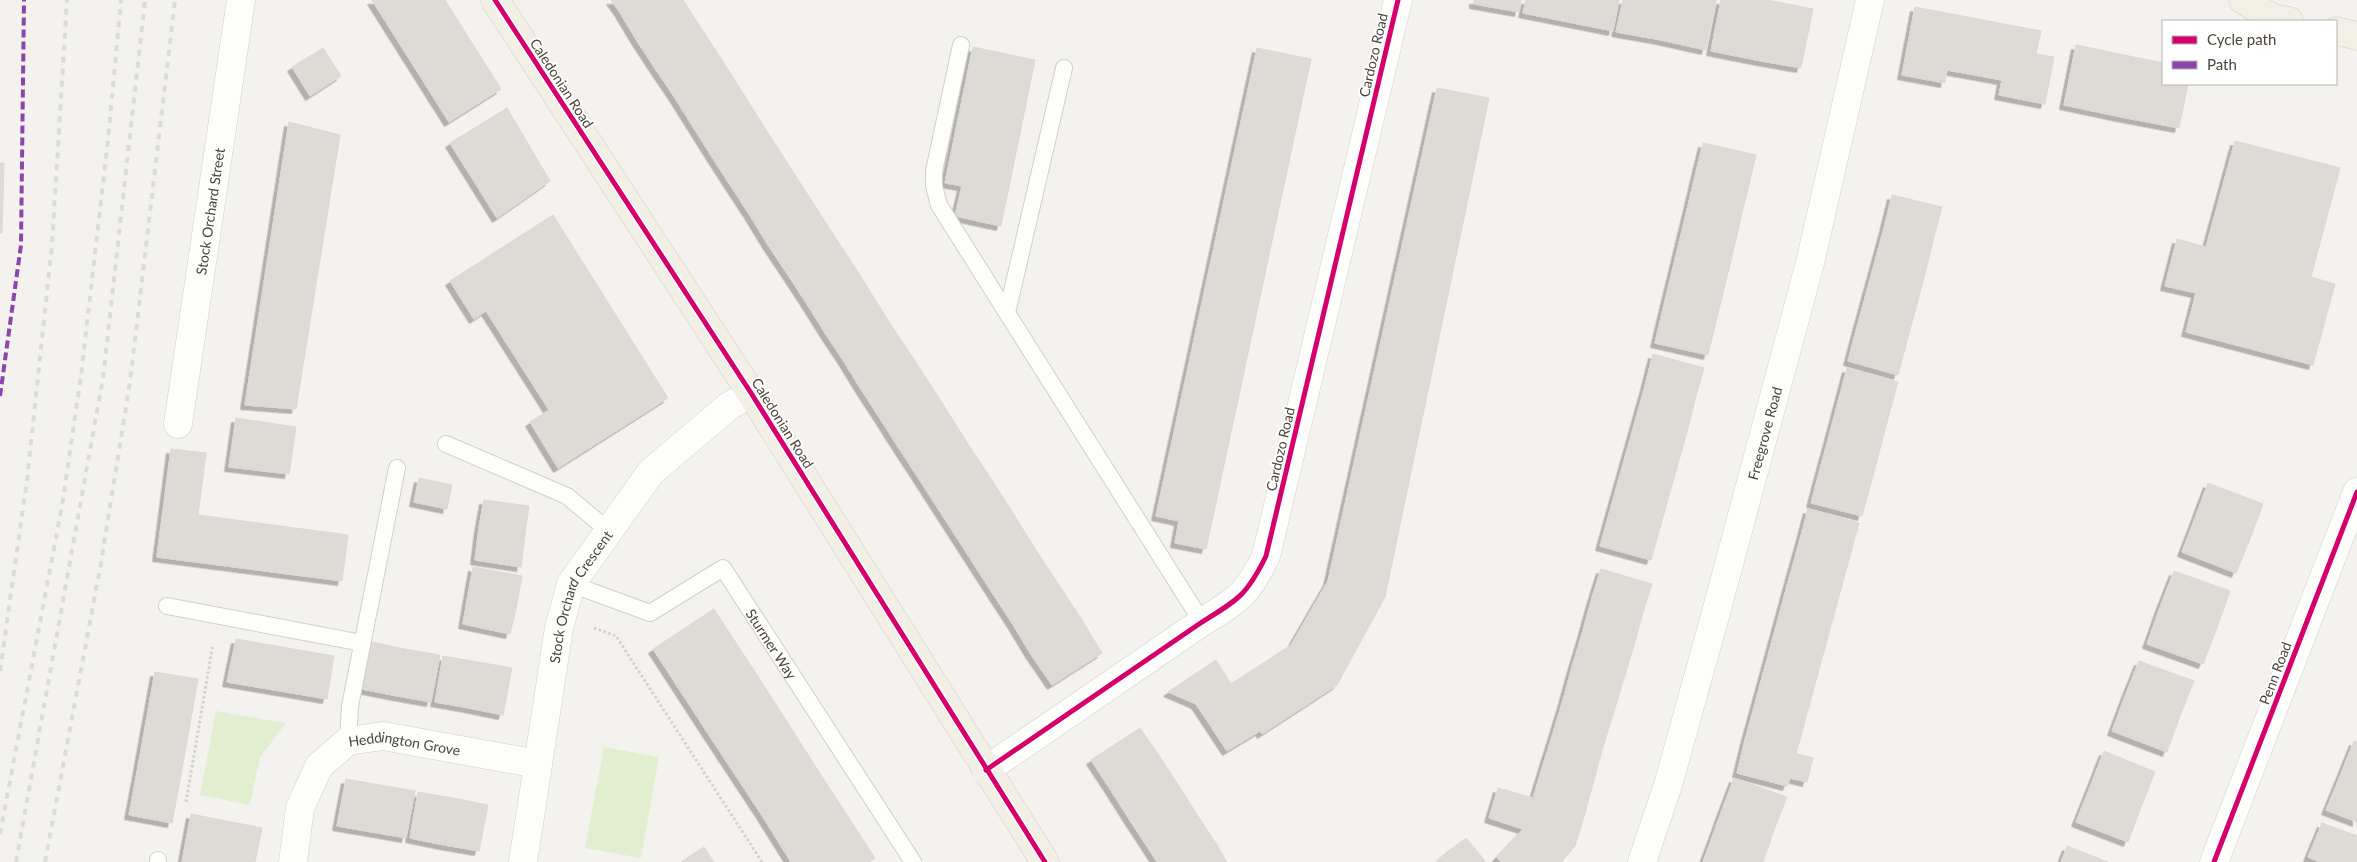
<svg xmlns="http://www.w3.org/2000/svg" width="2357" height="862" viewBox="0 0 2357 862" font-family="Lato,sans-serif">
  <defs>
    <filter id="shadow"><feDropShadow dx="-4.5" dy="4.5" stdDeviation="0" flood-color="#0004"/></filter>
  </defs>
  <rect width="100%" height="100%" fill="#f4f2ee"/>
  <!-- green -->
  <g fill="#e1eecf">
    <polygon points="216,711 286,723 260,757 250,805 200,795"/>
    <polygon points="604,747 659,757 641,858 585,848"/>
  </g>
  <!-- building -->
  <g fill="#dedbd6" stroke="#dcd9d4" filter="url(#shadow)">
    <polygon points="372,0 445,0 501,89 449,122"/>
    <polygon points="611,0 636,0 619,11"/>
    <polygon points="636,0 683,0 688,8 637,41 619,11"/>
    <polygon points="1474,0 1521,0 1519,12 1474,4"/>
    <polygon points="1526,0 1573,0 1568,22 1523,13"/>
    <polygon points="1573,0 1619,0 1613,31 1568,22"/>
    <polygon points="1623,0 1670,0 1661,40 1616,32"/>
    <polygon points="1670,0 1716,0 1706,50 1661,40"/>
    <polygon points="1721,0 1768,0 1756,60 1711,51"/>
    <polygon points="1768,0 1813,9 1801,68 1756,60"/>
    <polygon points="1915,7 2041,31 2036,54 2054,57 2045,104 1999,95 2002,80 1947,70 1945,83 1902,75"/>
    <polygon points="688,8 707,37 656,70 637,41"/>
    <polygon points="707,37 724,63 673,95 656,70"/>
    <polygon points="2076,45 2134,57 2121,117 2064,105"/>
    <polygon points="973,47 1035,60 1001,226 955,216 962,186 945,183"/>
    <polygon points="323,48 341,76 310,96 292,67"/>
    <polygon points="1257,48 1311,59 1206,549 1175,543 1179,521 1156,516"/>
    <polygon points="2134,57 2163,63 2163,84 2188,84 2179,128 2121,117"/>
    <polygon points="724,63 746,98 695,130 673,95"/>
    <polygon points="1437,88 1489,98 1385,597 1337,685 1262,734 1260,731 1227,751 1196,704 1168,692 1216,660 1231,684 1291,645 1328,581"/>
    <polygon points="746,98 763,125 712,157 695,130"/>
    <polygon points="507,108 550,181 497,218 450,143"/>
    <polygon points="289,122 340,135 296,409 245,405"/>
    <polygon points="763,125 781,153 730,185 712,157"/>
    <polygon points="2235,141 2340,168 2311,277 2335,284 2313,365 2186,332 2196,293 2165,286 2177,239 2206,247"/>
    <polygon points="1703,143 1756,155 1748,189 1695,176"/>
    <polygon points="781,153 799,181 749,214 730,185"/>
    <polygon points="0,163 4,163 2,233 0,233"/>
    <polygon points="1695,176 1748,189 1740,222 1687,210"/>
    <polygon points="799,181 819,212 768,245 749,214"/>
    <polygon points="1892,195 1942,207 1933,241 1884,228"/>
    <polygon points="1687,210 1740,222 1732,256 1679,243"/>
    <polygon points="819,212 837,240 786,272 768,245"/>
    <polygon points="553,215 668,398 558,468 530,422 549,410 486,311 474,319 450,281"/>
    <polygon points="1884,228 1933,241 1925,274 1875,261"/>
    <polygon points="837,240 856,269 805,301 786,272"/>
    <polygon points="1679,243 1732,256 1724,289 1671,276"/>
    <polygon points="1875,261 1925,274 1916,308 1866,294"/>
    <polygon points="856,269 876,301 825,333 805,301"/>
    <polygon points="1671,276 1724,289 1716,322 1663,309"/>
    <polygon points="1866,294 1916,308 1907,341 1857,327"/>
    <polygon points="876,301 893,328 843,360 825,333"/>
    <polygon points="1663,309 1716,322 1708,355 1655,343"/>
    <polygon points="1857,327 1907,341 1898,375 1848,361"/>
    <polygon points="893,328 913,358 862,391 843,360"/>
    <polygon points="1653,354 1704,368 1695,400 1645,386"/>
    <polygon points="913,358 932,387 881,420 862,391"/>
    <polygon points="1847,368 1898,382 1889,415 1838,402"/>
    <polygon points="1645,386 1695,400 1687,432 1636,418"/>
    <polygon points="932,387 951,417 900,450 881,420"/>
    <polygon points="1838,402 1889,415 1880,449 1829,436"/>
    <polygon points="951,417 970,447 919,479 900,450"/>
    <polygon points="236,418 296,427 289,474 229,467"/>
    <polygon points="1636,418 1687,432 1678,464 1627,450"/>
    <polygon points="1829,436 1880,449 1871,483 1820,469"/>
    <polygon points="970,447 988,474 937,507 919,479"/>
    <polygon points="171,449 206,453 198,515 348,535 342,581 157,557"/>
    <polygon points="1627,450 1678,464 1669,496 1618,482"/>
    <polygon points="1820,469 1871,483 1862,516 1811,503"/>
    <polygon points="988,474 1006,502 955,535 937,507"/>
    <polygon points="419,478 452,485 447,509 414,502"/>
    <polygon points="1618,482 1669,496 1660,528 1609,514"/>
    <polygon points="2208,483 2263,504 2250,539 2195,518"/>
    <polygon points="484,500 529,506 525,535 479,528"/>
    <polygon points="1006,502 1026,534 975,566 955,535"/>
    <polygon points="1808,509 1859,523 1850,556 1799,543"/>
    <polygon points="1609,514 1660,528 1651,560 1600,546"/>
    <polygon points="2195,518 2250,539 2236,573 2182,552"/>
    <polygon points="479,528 525,535 521,567 475,560"/>
    <polygon points="1026,534 1043,561 993,594 975,566"/>
    <polygon points="1799,543 1850,556 1841,589 1790,575"/>
    <polygon points="1043,561 1063,591 1012,623 993,594"/>
    <polygon points="473,567 522,576 517,604 468,595"/>
    <polygon points="1601,569 1652,584 1642,616 1591,601"/>
    <polygon points="2174,571 2230,591 2217,628 2160,607"/>
    <polygon points="1790,575 1841,589 1832,622 1781,608"/>
    <polygon points="1063,591 1082,620 1030,653 1012,623"/>
    <polygon points="468,595 517,604 510,634 463,624"/>
    <polygon points="1591,601 1642,616 1633,649 1582,634"/>
    <polygon points="2160,607 2217,628 2203,664 2147,644"/>
    <polygon points="1781,608 1832,622 1823,655 1772,641"/>
    <polygon points="714,609 768,692 707,732 653,649"/>
    <polygon points="1082,620 1102,653 1052,685 1030,653"/>
    <polygon points="1582,634 1633,649 1623,682 1572,667"/>
    <polygon points="236,639 334,656 327,699 227,682"/>
    <polygon points="1772,641 1823,655 1814,688 1763,674"/>
    <polygon points="371,642 405,649 397,696 362,689"/>
    <polygon points="405,649 440,655 431,702 397,696"/>
    <polygon points="443,656 478,662 469,708 435,702"/>
    <polygon points="2139,661 2194,681 2180,716 2125,696"/>
    <polygon points="478,662 512,668 503,715 469,708"/>
    <polygon points="1572,667 1623,682 1613,715 1563,700"/>
    <polygon points="155,672 198,679 181,775 138,767"/>
    <polygon points="1763,674 1814,688 1805,721 1754,707"/>
    <polygon points="768,692 821,775 761,814 707,732"/>
    <polygon points="2125,696 2180,716 2167,752 2112,731"/>
    <polygon points="1563,700 1613,715 1603,747 1553,733"/>
    <polygon points="1754,707 1805,721 1796,754 1745,740"/>
    <polygon points="1140,728 1160,757 1110,789 1091,760"/>
    <polygon points="1553,733 1603,747 1594,780 1543,765"/>
    <polygon points="1745,740 1813,758 1807,782 1790,778 1787,786 1737,773"/>
    <polygon points="2354,741 2357,742 2357,782 2340,776"/>
    <polygon points="2104,751 2155,772 2141,807 2090,787"/>
    <polygon points="1160,757 1179,786 1129,819 1110,789"/>
    <polygon points="1543,765 1594,780 1585,813 1533,798"/>
    <polygon points="138,767 181,775 172,823 129,815"/>
    <polygon points="821,775 875,858 869,862 791,862 761,814"/>
    <polygon points="2340,776 2357,782 2357,822 2326,810"/>
    <polygon points="1734,778 1787,797 1774,830 1722,810"/>
    <polygon points="346,779 380,785 372,832 337,826"/>
    <polygon points="380,785 415,791 406,838 372,832"/>
    <polygon points="1179,786 1198,816 1148,848 1129,819"/>
    <polygon points="2090,787 2141,807 2128,842 2076,822"/>
    <polygon points="1498,788 1585,813 1575,846 1489,818"/>
    <polygon points="418,792 453,798 444,845 410,838"/>
    <polygon points="453,798 488,805 479,851 444,845"/>
    <polygon points="1722,810 1774,830 1763,862 1710,843"/>
    <polygon points="191,814 262,828 255,862 182,862"/>
    <polygon points="1198,816 1217,845 1191,862 1157,862 1148,848"/>
    <polygon points="2322,823 2357,836 2357,862 2320,862 2308,857"/>
    <polygon points="1524,828 1575,846 1561,862 1501,862 1497,857"/>
    <polygon points="1466,838 1486,862 1455,862 1447,852"/>
    <polygon points="1710,843 1762,862 1703,862"/>
    <polygon points="1217,845 1227,862 1191,862"/>
    <polygon points="2067,846 2108,862 2061,862"/>
    <polygon points="704,847 714,862 681,862"/>
    <polygon points="1447,852 1455,862 1436,862"/>
  </g>
  <g fill="none" stroke-linecap="round" stroke-linejoin="round">
    <!-- service casing -->
    <g stroke="#d2d0cb" stroke-width="18">
      <g id="service">
        <polyline points="961,45 934,171 934,186 939,205 1007,313"/>
        <polyline points="1064,68 1007,313 1202,622"/>
        <polyline points="446,444 567,496 609,531"/>
        <path id="s1" d="M 571,584 L 650,613 L 723,568 L 913,862"/>
        <polyline points="167,606 362,643"/>
        <polyline points="348,741 350,706 397,468"/>
        <polyline points="158,862 158,860"/>
      </g>
    </g>
    <!-- minor casing -->
    <g stroke="#d2d0cb" stroke-width="29">
      <g id="minor">
        <path id="s2" d="M 178,424 L 241,0"/>
        <path d="M 986,770 L 1202,622 C 1238,600 1247,595 1266,556 L 1398,0"/>
        <path id="s3" d="M 293,862 L 300,808 L 319,766 L 348,741 L 383,736 L 538,764"/>
        <path id="s4" d="M 523,862 L 559,628 L 571,584 L 651,472 L 729,406 L 751,393"/>
        <path id="s5" d="M 1642,862 L 1668,785 L 1715,616 L 1810,263 L 1870,0"/>
        <polyline points="2214,862 2357,492"/>
      </g>
    </g>
    <!-- primary casing -->
    <g stroke="#d6cebb" stroke-width="29">
      <g id="primary">
        <polyline points="495,0 751,393 1045,862"/>
        <polyline points="2243,0 2273,18 2289,21"/>
        <polyline points="2336,31 2357,36"/>
      </g>
    </g>
    <!-- path -->
    <g stroke="#d3d2cc" stroke-width="3" stroke-dasharray="2.5 2.5" stroke-linecap="butt">
      <polyline points="594,628 616,636 762,862"/>
      <polyline points="186,802 213,644"/>
    </g>
    <!-- service -->
    <use href="#service" stroke="#fdfdfc" stroke-width="16"/>
    <!-- minor -->
    <use href="#minor" stroke="#fdfdfc" stroke-width="28"/>
    <!-- primary -->
    <use href="#primary" stroke="#f2efe6" stroke-width="28"/>
    <!-- rail -->
    <g stroke="#dbdbda" stroke-width="4" stroke-dasharray="6 6" stroke-linecap="butt">
      <polyline points="0,671 27,480 52,245 67,0"/>
      <polyline points="0,834 62,506 81,376 108,140 121,0"/>
      <polyline points="16,862 103,378 145,0"/>
      <polyline points="45,862 101,563 130,382 175,0"/>
    </g>
    <!-- quiet -->
    <polyline stroke="#8e44ad" stroke-width="4" stroke-dasharray="8 4" stroke-linecap="butt" points="0,396 21,245 24,0"/>
    <!-- cycleway casing -->
    <g stroke="#fff" stroke-width="8">
      <g id="cycleway">
        <polyline points="495,0 751,393 1045,862"/>
        <path d="M 986,770 L 1202,622 C 1238,600 1247,595 1266,556 L 1398,0"/>
        <polyline points="2214,862 2357,492"/>
      </g>
    </g>
    <!-- cycleway -->
    <use href="#cycleway" stroke="#d6006c" stroke-width="5"/>
  </g>
  <g text-anchor="middle" dominant-baseline="central" stroke-width="4" stroke-linejoin="round" paint-order="stroke">
    <!-- street labels -->
    <g font-size="14" fill="#4b4439" stroke="#fff">
      <text transform="translate(1373 55) rotate(-77)">Cardozo Road</text>
      <text transform="translate(562 83) rotate(57)">Caledonian Road</text>
      <text stroke="none"><textPath href="#s2" startOffset="215">Stock Orchard Street</textPath></text>
      <text transform="translate(783 423) rotate(58)">Caledonian Road</text>
      <text stroke="none"><textPath href="#s5" startOffset="446">Freegrove Road</textPath></text>
      <text transform="translate(1280 449) rotate(-77)">Cardozo Road</text>
      <text stroke="none"><textPath href="#s4" startOffset="274">Stock Orchard Crescent</textPath></text>
      <text stroke="none"><textPath href="#s1" startOffset="260">Sturmer Way</textPath></text>
      <text transform="translate(2275 673) rotate(-69)">Penn Road</text>
      <text stroke="none"><textPath href="#s3" startOffset="196">Heddington Grove</textPath></text>
    </g>
  </g>
  <!-- legend -->
  <rect x="2162" y="20" width="175" height="65" fill="#ffffff" stroke="#b7b4b0"/>
  <rect x="2172" y="36" width="25" height="8" fill="#d6006c" stroke="#b7b4b0"/>
  <text x="2207" y="45" font-size="15" fill="#4b4439">Cycle path</text>
  <rect x="2172" y="61" width="25" height="8" fill="#8e44ad" stroke="#b7b4b0"/>
  <text x="2207" y="70" font-size="15" fill="#4b4439">Path</text>
</svg>
